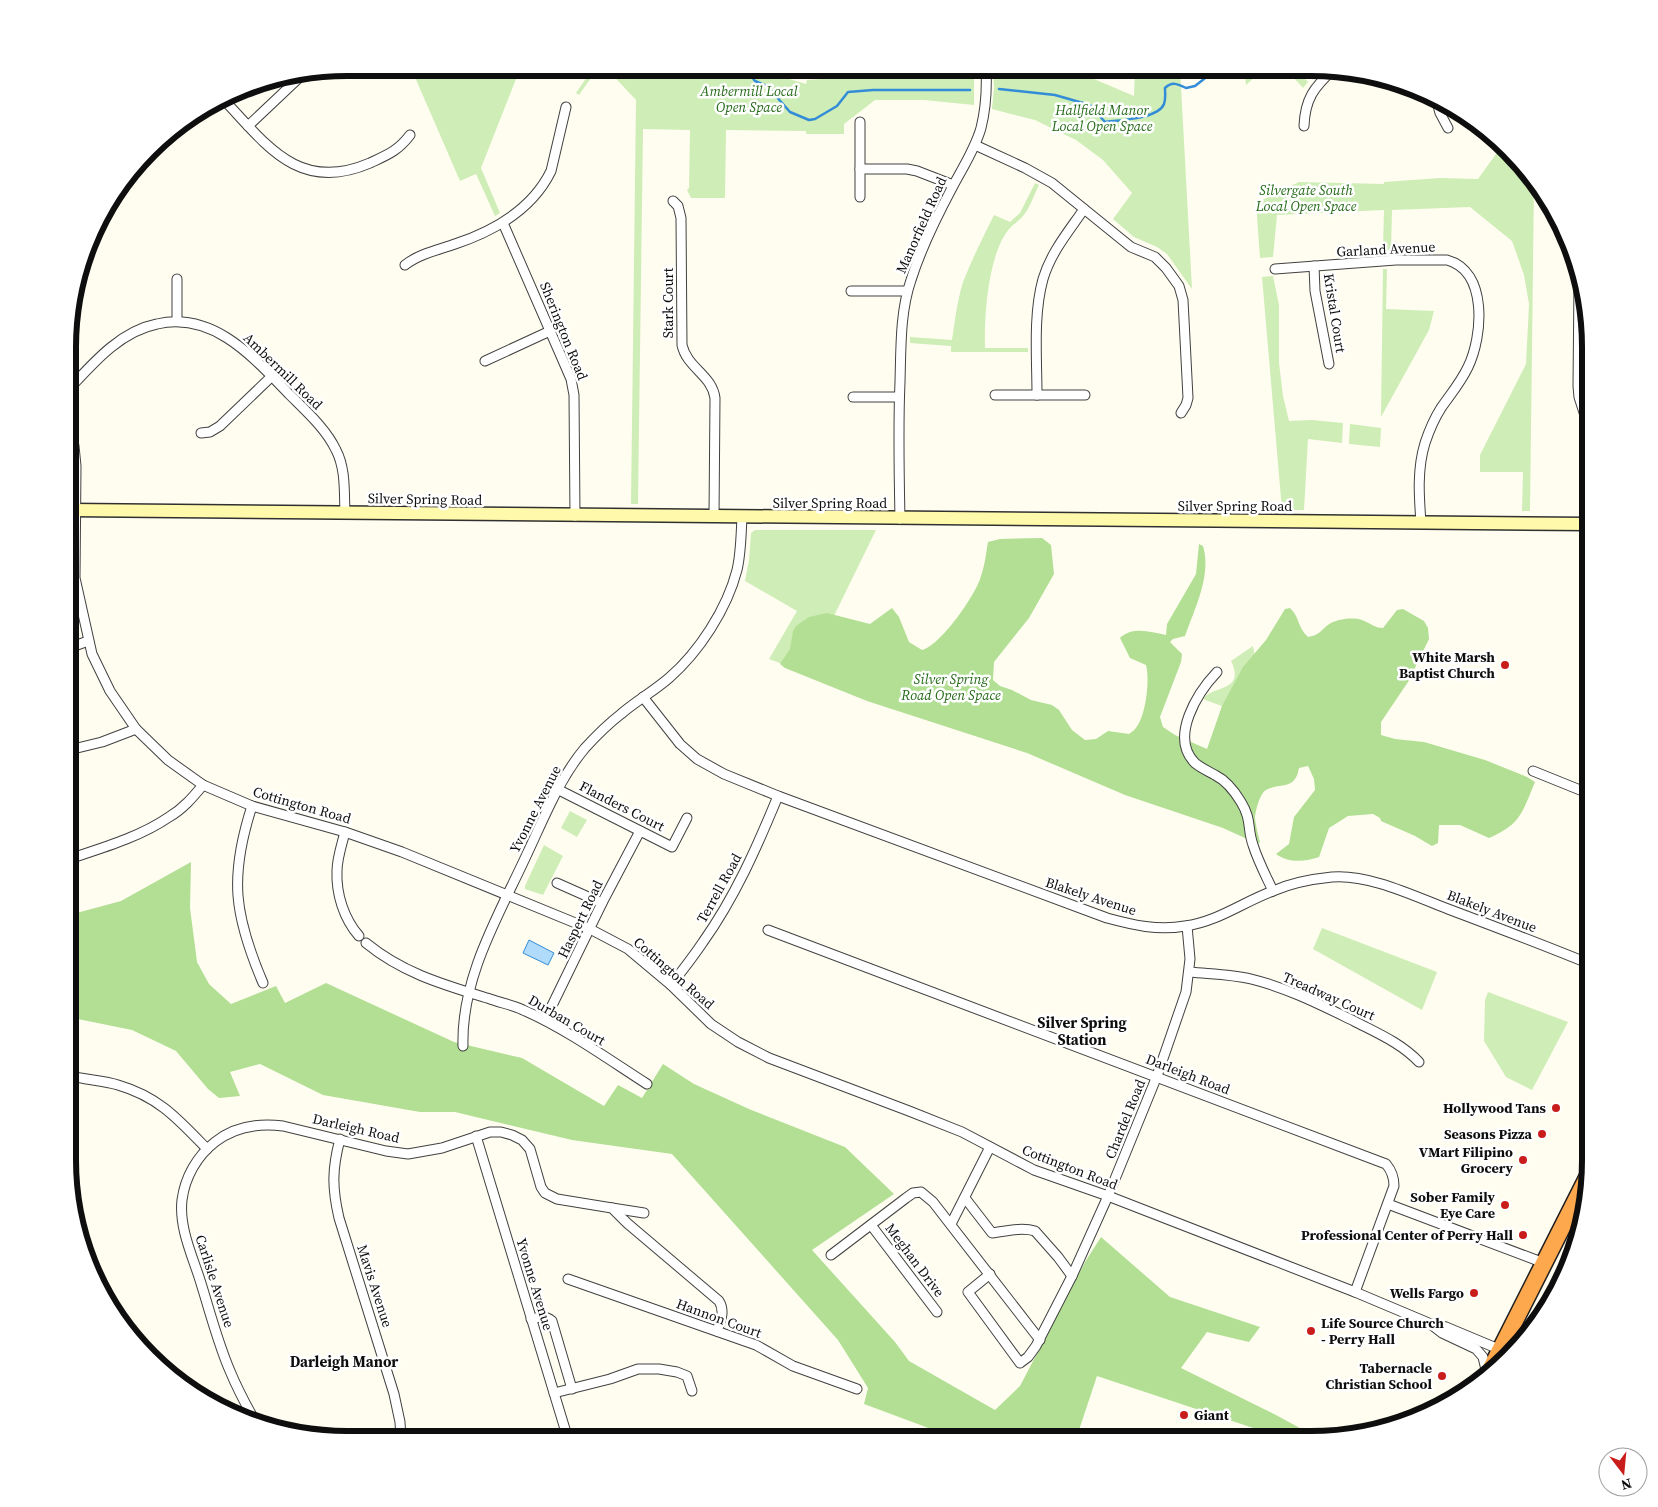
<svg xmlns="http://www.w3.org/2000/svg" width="1658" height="1507" viewBox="0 0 1658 1507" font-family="'Source Serif 4',serif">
  <rect width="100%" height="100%" fill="#fffdf0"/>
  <!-- green -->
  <g fill="#cfedb6">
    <polygon points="411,68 526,68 518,74 481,168 500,213 495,216 476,174 460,181"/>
    <polygon points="593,68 598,68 579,95 576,93"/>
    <polygon points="606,68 753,68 806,84 807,80 974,68 974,105 924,100 875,100 844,124 844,134 806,134 806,131 726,130 725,198 691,198 687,190 689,188 690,130 643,129 638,504 631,504 636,100"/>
    <polygon points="993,68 1068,68 1134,96 1135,68 1180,68 1192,289 1167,254 1157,247 1134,237 1113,219 1132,193 1103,160 1076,140 1035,120 992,109 994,88"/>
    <polygon points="1244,68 1265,68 1246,85"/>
    <polygon points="1285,68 1295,68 1308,82 1303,88"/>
    <polygon points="1501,147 1521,163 1534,184 1530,511 1522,511 1523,472 1480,472 1480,455 1526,364 1529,304 1524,275 1512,241 1470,207 1392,210 1391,250 1383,250 1384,210 1277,215 1273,257 1260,258 1256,203 1299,182 1384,184 1384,182 1440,178 1478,179"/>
    <path d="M 1035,183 L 1039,185 C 1034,195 1030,208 1023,216 C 1019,221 1013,224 1009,229 C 988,255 984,315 985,348 L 1028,348 L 1028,352 L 951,352 L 951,346 L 910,343 L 910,337 L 952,340 C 955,321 957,301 963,282 C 972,259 983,237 994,215 L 1010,222 L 1020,213 Z"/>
    <polygon points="1383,269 1387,269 1386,309 1434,311 1429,330 1381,417"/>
    <polygon points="1273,276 1279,305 1279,363 1283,396 1289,421 1312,420 1343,423 1342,443 1308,439 1304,510 1282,510 1262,277"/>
    <polygon points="1350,424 1381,428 1380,447 1349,444"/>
    <polygon points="755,530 876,530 806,673 769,659 797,611 745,581 749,560 751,533"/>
    <path d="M 1253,646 L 1255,657 L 1235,711 L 1203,699 C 1213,685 1246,692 1231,661 Z"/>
    <polygon points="570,811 587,820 577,837 561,828"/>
    <polygon points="544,845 563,856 543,895 525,889 525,886"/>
    <polygon points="1322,928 1437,972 1422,1010 1313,949"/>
    <polygon points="1488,992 1568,1022 1532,1090 1506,1077 1484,1041 1485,1000"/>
  </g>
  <!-- forest -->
  <g fill="#b2df94">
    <path d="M 1042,538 L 1051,545 L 1054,574 L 1029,618 L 994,662 L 993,680 L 1000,686 L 1012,690 L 1031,700 L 1052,705 L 1059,710 L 1072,730 L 1085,740 L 1096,739 L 1108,731 L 1129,734 C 1131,732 1134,731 1135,729 C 1146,717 1150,680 1146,665 L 1130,658 L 1120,638 C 1133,626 1150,632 1166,635 L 1167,624 L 1196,574 L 1199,544 L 1203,546 C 1212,575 1194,610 1185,636 L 1173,639 L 1170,642 L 1182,654 L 1181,662 L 1160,717 L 1163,727 L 1175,735 L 1207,749 L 1222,706 L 1243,667 L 1266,640 L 1285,609 L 1290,608 C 1300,617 1297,627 1308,637 C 1321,635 1321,629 1331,623 C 1339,619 1353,617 1362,620 C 1370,623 1375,628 1383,628 L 1397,610 L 1403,609 L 1424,621 L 1428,628 L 1429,639 L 1408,682 L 1381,722 L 1381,735 L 1395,739 L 1424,742 L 1485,760 L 1527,777 L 1535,782 C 1522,813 1521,824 1489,838 L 1460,825 L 1439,825 L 1438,843 L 1432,846 L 1415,836 L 1381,821 L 1380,818 L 1373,814 L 1348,816 L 1329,828 L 1319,857 C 1305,862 1288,863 1276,854 L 1289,844 L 1294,817 L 1315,790 L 1314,779 L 1308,766 L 1299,768 C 1295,791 1281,782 1266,790 C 1260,793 1255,812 1255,819 C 1256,826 1258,835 1260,842 L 1258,844 L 1223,828 L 1125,795 L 1027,753 L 867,701 L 785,668 L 780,664 L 790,649 L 793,631 L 796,626 L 809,617 L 827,613 L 870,624 L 892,608 L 899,617 L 909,642 L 922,650 C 940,646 976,595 981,576 C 985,565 986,553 988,542 L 1000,539 Z"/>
    <polygon points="191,862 190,908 197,962 209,984 231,1004 276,986 285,1003 326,983 454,1042 522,1058 604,1106 618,1085 642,1098 663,1064 694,1084 749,1109 845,1147 894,1194 812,1250 895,1342 909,1361 995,1410 1020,1386 1085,1262 1101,1237 1170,1297 1260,1327 1249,1342 1207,1332 1181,1368 1276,1415 1320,1439 1286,1439 1097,1376 1076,1439 958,1439 864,1404 868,1388 838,1340 672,1154 572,1140 455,1112 420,1112 323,1095 260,1064 230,1072 240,1096 219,1098 208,1089 176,1051 132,1030 68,1017 69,915 121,901"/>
  </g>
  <!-- water -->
  <polygon fill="#b0dbfb" stroke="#328cd7" points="529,940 554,953 548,965 523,953"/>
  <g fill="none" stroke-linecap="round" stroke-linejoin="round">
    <!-- stream -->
    <g stroke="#328cd7" stroke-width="2.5">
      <polyline points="745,68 755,81 767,86 790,112 809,120 815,119 837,106 848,92 873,90 970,90"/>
      <path d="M 999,89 L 1055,95 L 1090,105 L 1105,122 C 1120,120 1158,119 1164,104 C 1166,99 1165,93 1165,88 C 1172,81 1178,84 1186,88 L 1195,86 L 1218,68"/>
    </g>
    <!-- street casing -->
    <g stroke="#414141" stroke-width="11">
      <g id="street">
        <polyline points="1436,98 1440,113 1448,128"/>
        <path d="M 225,101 C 268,147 300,193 370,163 C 387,155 398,151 410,135"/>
        <polyline points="248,126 302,75"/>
        <path d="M 1304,126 C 1305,99 1314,87 1334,69"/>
        <polyline points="975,145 1025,168 1052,183 1131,247 1155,257 1166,268 1179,286 1183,300 1188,398 1186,405 1181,413"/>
        <polyline points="860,169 907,169 917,171 953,185"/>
        <polyline points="860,197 860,122"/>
        <path d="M 673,201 L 678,206 L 681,218 L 682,345 C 687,368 712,375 715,398 L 714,517"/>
        <polyline points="503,223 571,379 574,395 575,516"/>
        <path d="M 405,265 C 419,254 438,250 455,244 C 494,231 532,210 551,171 L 566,107"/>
        <polyline points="1314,266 1315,291 1329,364"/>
        <path d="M 1275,269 L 1396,260 L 1447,260 C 1488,271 1483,336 1468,367 C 1461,382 1450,395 1441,408 C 1434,419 1429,431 1425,443 C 1417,469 1419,496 1421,523"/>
        <polyline points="177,279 177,321"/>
        <polyline points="1579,282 1578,386 1579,397 1590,431"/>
        <polyline points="851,291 907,291"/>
        <polyline points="485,361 550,331"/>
        <path d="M 70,388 C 94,362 121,331 157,324 C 214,311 254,358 290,395 C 307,412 326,429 336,450 C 346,469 344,493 345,513"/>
        <polyline points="995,395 1085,395"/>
        <path d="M 1037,395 C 1037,358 1033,315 1043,279 C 1051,252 1069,231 1084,209"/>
        <polyline points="853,397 899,397"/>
        <polyline points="201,433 210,432 220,426 272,376"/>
        <polyline points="70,434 74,446 76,466 75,578 92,654 110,691 136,729 168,760 203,785 252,806 345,832 402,852 590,929 628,949 671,985 711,1024 738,1042 769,1058 909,1111 962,1132 1034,1170 1108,1196 1355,1292 1431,1324 1446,1327 1501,1350"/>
        <path d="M 900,519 C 899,473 898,427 900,382 C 901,348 900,312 911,280 C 921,248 937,216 953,186 C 963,167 975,149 981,128 C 986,108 987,88 986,68"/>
        <polyline points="69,648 88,641"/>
        <path d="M 1217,672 C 1198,692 1169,737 1195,763 C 1201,768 1208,771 1215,775 C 1225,780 1235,792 1241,802 C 1252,820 1247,828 1253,845 C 1258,861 1266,876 1273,891"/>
        <path d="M 643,697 L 680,744 L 697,759 L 724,774 L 778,796 L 1107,918 C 1133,925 1158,931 1185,926 C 1217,922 1243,902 1273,891 C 1291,883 1312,879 1332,877 C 1369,874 1414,896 1448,909 C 1496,927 1543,945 1590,964"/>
        <polyline points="69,750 102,742 136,729"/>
        <polyline points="1533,771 1590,794"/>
        <polyline points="557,789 672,847 687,818"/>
        <path d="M 252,806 C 229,877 234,915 263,983"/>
        <path d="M 345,832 C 342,844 337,858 337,871 C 336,894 344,919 359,936"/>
        <path d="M 69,859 C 102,848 140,837 169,817 C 183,809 193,797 203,785"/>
        <polyline points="557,883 602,903"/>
        <path d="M 768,930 L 1386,1164 C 1392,1171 1394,1177 1394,1186 L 1355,1292"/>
        <path d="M 366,943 C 404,974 445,985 490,999 C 501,1003 513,1005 523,1010 C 565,1028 608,1059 647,1084"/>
        <path d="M 1190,972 C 1210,974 1231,974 1251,979 C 1288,988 1321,1005 1354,1021 C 1377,1033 1401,1043 1419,1062"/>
        <path d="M 671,985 C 682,971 693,957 703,942 C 735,897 757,847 778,796"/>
        <polyline points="545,1020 602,903 640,831"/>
        <path d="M 463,1046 C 461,977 499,915 527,854 C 544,818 559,779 585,748 C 596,736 608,724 621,714 C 636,701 654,691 669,678 C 699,652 727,609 737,570 C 741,553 741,535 742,517"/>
        <path d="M 68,1075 C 84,1080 102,1080 118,1085 C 159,1097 178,1119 207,1149"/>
        <polyline points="476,1136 568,1439"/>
        <path d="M 340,1139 C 332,1169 332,1188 339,1218 L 394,1394 L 400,1422 L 401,1439"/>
        <path d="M 965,1198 L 992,1233 C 1006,1231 1022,1227 1035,1231 L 1058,1257 L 1072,1276"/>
        <polyline points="1388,1204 1544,1263"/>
        <polyline points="612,1208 644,1213"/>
        <polyline points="951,1224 990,1147"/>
        <polyline points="871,1225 937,1312"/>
        <polyline points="831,1255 906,1198 913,1193 921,1192 933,1202 1040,1340"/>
        <polyline points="990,1274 968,1292 1020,1363 1028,1357 1036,1346 1072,1276 1108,1196 1157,1076 1186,992 1190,959 1187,926"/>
        <polyline points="568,1279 756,1345 793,1366 857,1389"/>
        <path d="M 531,1319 C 540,1317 545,1315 552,1321 L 572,1389"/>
        <polyline points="1433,1326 1442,1333 1476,1349 1483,1357 1487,1374"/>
        <polyline points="554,1393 610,1379 638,1369 659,1369 677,1372 687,1376 692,1391"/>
        <path d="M 255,1421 C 246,1405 237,1388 230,1371 C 217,1341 209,1308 199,1277 C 191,1253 179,1226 182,1200 C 185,1177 197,1156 215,1142 C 234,1127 259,1123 283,1126 L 386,1151 L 408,1154 L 442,1148 L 490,1132 L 501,1132 L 512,1135 L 522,1140 L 530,1149 L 541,1187 L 545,1193 L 557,1199 L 612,1208 L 627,1223 L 719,1301 C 725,1311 721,1320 717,1331"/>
      </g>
    </g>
    <!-- secondary casing -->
    <g stroke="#303030" stroke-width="15">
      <polyline id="secondary" points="70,510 1590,524"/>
    </g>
    <!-- highway casing -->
    <g stroke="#1f1f1f" stroke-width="19">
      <polyline id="highway" points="1488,1374 1589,1174"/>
    </g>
    <!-- street -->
    <use href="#street" stroke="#fff" stroke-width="9"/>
    <!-- secondary -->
    <use href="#secondary" stroke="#fffaab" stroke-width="12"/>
    <!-- highway -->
    <use href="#highway" stroke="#fea84e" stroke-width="16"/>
  </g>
  <!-- markers -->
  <g fill="#c91d1c" stroke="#fff" stroke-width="2">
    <circle cx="1505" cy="665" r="5"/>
    <circle cx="1556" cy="1108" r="5"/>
    <circle cx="1542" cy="1134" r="5"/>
    <circle cx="1523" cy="1160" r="5"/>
    <circle cx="1505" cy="1205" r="5"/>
    <circle cx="1523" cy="1235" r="5"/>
    <circle cx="1474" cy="1293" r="5"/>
    <circle cx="1311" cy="1331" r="5"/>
    <circle cx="1442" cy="1376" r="5"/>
    <circle cx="1184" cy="1415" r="5"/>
  </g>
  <g text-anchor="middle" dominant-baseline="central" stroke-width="5" stroke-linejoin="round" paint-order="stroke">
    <!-- park labels -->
    <g font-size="14" font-style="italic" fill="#266b19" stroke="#fff">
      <text x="749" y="91">Ambermill Local<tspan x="749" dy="16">Open Space</tspan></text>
      <text x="1102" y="110">Hallfield Manor<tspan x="1102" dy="16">Local Open Space</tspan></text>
      <text x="1306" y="190">Silvergate South<tspan x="1306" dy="16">Local Open Space</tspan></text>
      <text x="951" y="679">Silver Spring<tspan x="951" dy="16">Road Open Space</tspan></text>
    </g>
    <!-- street labels -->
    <g font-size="14" fill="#0e0e0e" stroke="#fff">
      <text transform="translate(921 225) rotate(-66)">Manorfield Road</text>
      <text transform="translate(1386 249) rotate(-3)">Garland Avenue</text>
      <text transform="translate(668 303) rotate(-90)">Stark Court</text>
      <text transform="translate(1335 313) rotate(81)">Kristal Court</text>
      <text transform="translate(564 331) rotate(68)">Sherington Road</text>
      <text transform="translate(283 371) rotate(44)">Ambermill Road</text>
      <text transform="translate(425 499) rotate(1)">Silver Spring Road</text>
      <text x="830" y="503">Silver Spring Road</text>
      <text x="1235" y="506">Silver Spring Road</text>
      <text transform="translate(302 805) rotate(16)">Cottington Road</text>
      <text transform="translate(622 806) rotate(27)">Flanders Court</text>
      <text transform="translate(535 809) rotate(-63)">Yvonne Avenue</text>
      <text transform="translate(719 888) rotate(-61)">Terrell Road</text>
      <text transform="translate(1091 896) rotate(18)">Blakely Avenue</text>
      <text transform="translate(1492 911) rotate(21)">Blakely Avenue</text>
      <text transform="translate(580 919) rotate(-64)">Haspert Road</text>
      <text transform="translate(674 973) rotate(41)">Cottington Road</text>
      <text transform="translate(1329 996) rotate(24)">Treadway Court</text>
      <text transform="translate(567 1020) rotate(30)">Durban Court</text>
      <text transform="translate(1188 1074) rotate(21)">Darleigh Road</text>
      <text transform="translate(1125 1119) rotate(-68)">Chardel Road</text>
      <text transform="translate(356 1128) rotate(13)">Darleigh Road</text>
      <text transform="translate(1070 1167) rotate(21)">Cottington Road</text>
      <text transform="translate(915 1260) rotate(53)">Meghan Drive</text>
      <text transform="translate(215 1281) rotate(72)">Carlisle Avenue</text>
      <text transform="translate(535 1284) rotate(73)">Yvonne Avenue</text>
      <text transform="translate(375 1286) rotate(72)">Mavis Avenue</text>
      <text transform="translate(719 1318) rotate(20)">Hannon Court</text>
    </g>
    <!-- poi labels -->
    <g font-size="14" font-weight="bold" fill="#0e0e0e" stroke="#fff" text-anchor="end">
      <text x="1495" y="657">White Marsh<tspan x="1495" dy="16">Baptist Church</tspan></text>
      <text x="1546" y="1108">Hollywood Tans</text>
      <text x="1532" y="1134">Seasons Pizza</text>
      <text x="1513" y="1152">VMart Filipino<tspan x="1513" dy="16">Grocery</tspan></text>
      <text x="1495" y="1197">Sober Family<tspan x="1495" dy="16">Eye Care</tspan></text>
      <text x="1513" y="1235">Professional Center of Perry Hall</text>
      <text x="1464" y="1293">Wells Fargo</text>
      <text x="1321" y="1323" text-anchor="start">Life Source Church<tspan x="1321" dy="16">- Perry Hall</tspan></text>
      <text x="1432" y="1368">Tabernacle<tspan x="1432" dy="16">Christian School</tspan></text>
      <text x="1194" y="1415" text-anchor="start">Giant</text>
    </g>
    <!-- neighbourhood labels -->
    <g font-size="15" font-weight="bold" fill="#0e0e0e" stroke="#fff">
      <text x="1082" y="1022">Silver Spring<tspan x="1082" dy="17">Station</tspan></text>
      <text x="344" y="1361">Darleigh Manor</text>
    </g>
  </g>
  <!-- crop -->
  <path d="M0 0H1658V1507H0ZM347 76H1311A271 271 0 0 1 1582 347V1160A271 271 0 0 1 1311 1431H347A271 271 0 0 1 76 1160V347A271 271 0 0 1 347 76Z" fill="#fff" fill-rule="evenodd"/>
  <path fill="none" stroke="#0e0e0e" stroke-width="6" d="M347 76H1311A271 271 0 0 1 1582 347V1160A271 271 0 0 1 1311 1431H347A271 271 0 0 1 76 1160V347A271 271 0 0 1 347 76Z"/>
  <!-- north arrow -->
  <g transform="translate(1623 1472) rotate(164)"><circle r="24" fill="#ffffff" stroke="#9f9f9f"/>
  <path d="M0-4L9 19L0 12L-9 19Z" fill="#c91d1c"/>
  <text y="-8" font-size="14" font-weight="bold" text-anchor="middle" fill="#0e0e0e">N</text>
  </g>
</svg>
